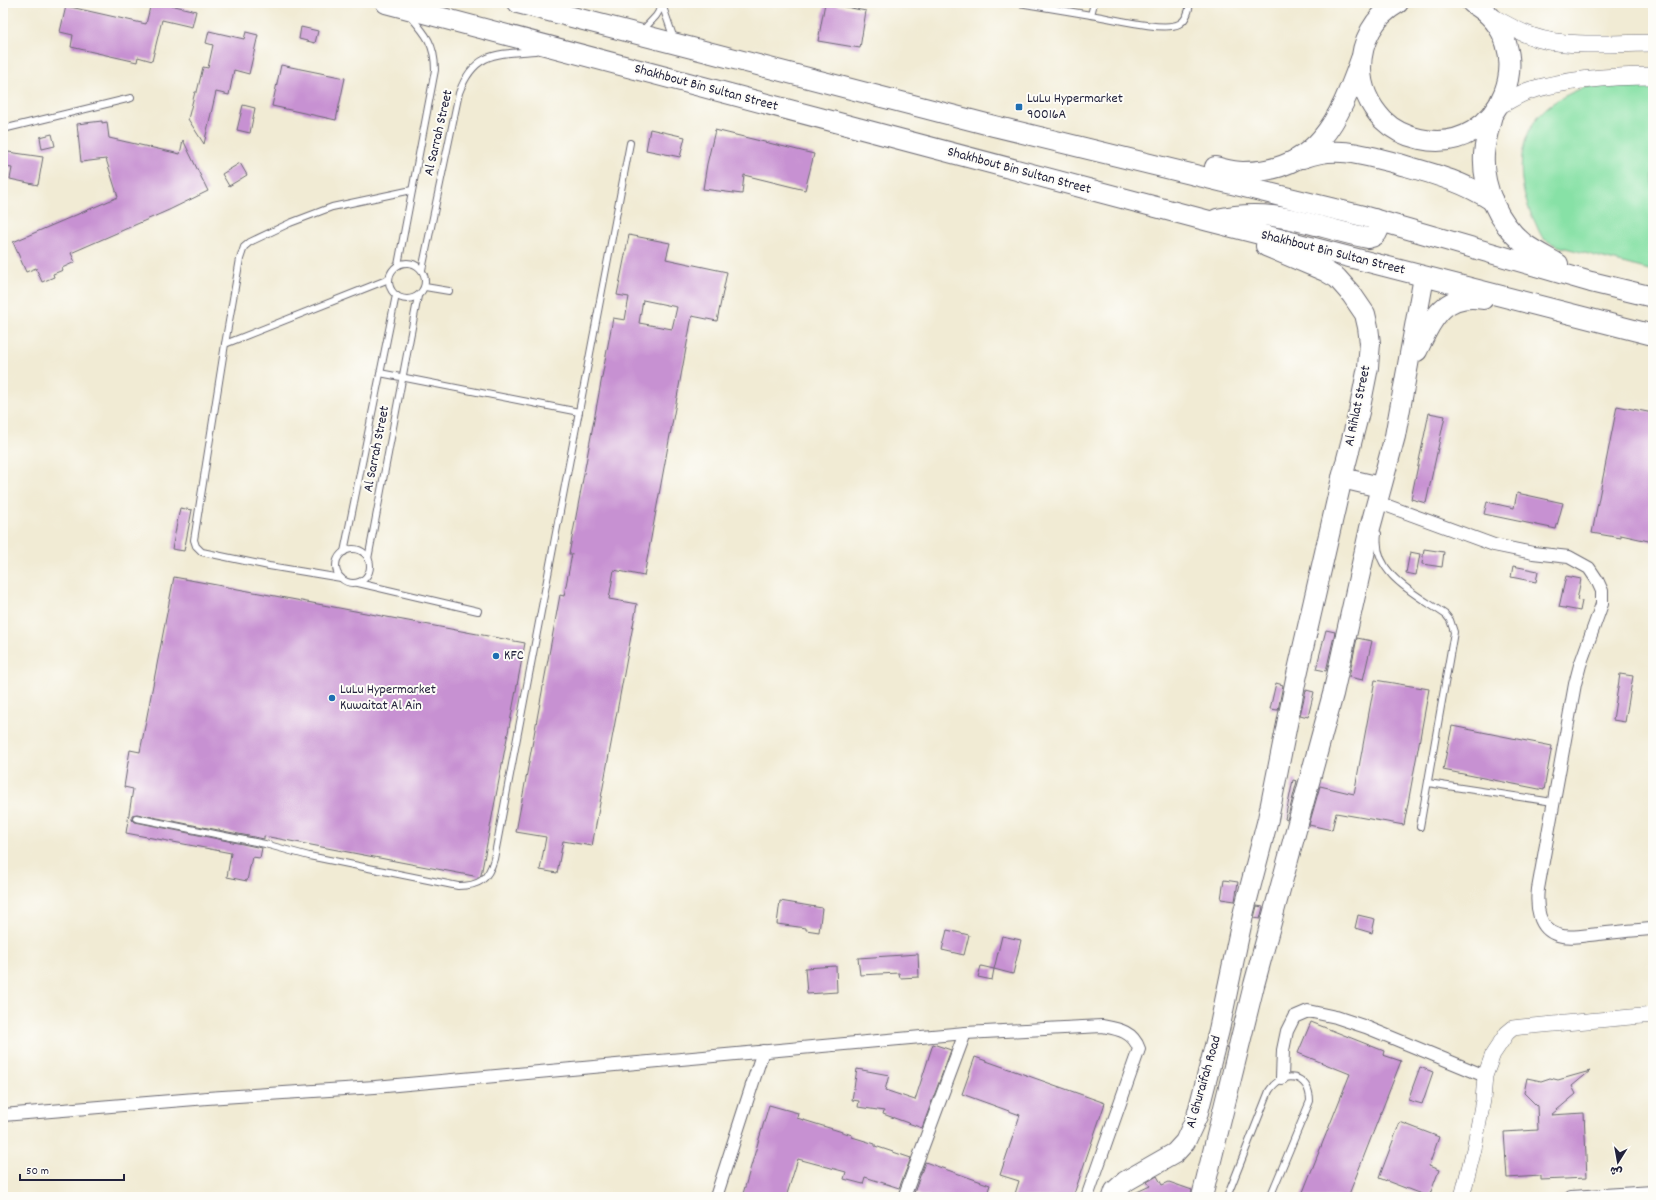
<svg xmlns="http://www.w3.org/2000/svg" width="1656" height="1200" viewBox="0 0 1656 1200" font-family="Dekko,'Playpen Sans Arabic',sans-serif">
  <rect width="100%" height="100%" fill="#fdfcf7"/>
  <filter id="ink" filterUnits="userSpaceOnUse"><feTurbulence type="fractalNoise" baseFrequency=".025" numOctaves="2"/><feDisplacementMap in="SourceGraphic" scale="8" xChannelSelector="R" yChannelSelector="G"/><feConvolveMatrix kernelMatrix="1 2 1 2 8 2 1 2 1" color-interpolation-filters="sRGB"/></filter>
  <filter id="wash" filterUnits="userSpaceOnUse"><feTurbulence type="fractalNoise" baseFrequency=".012" numOctaves="4" result="noise"/><feDisplacementMap in="SourceGraphic" scale="16" xChannelSelector="R" yChannelSelector="G"/><feGaussianBlur stdDeviation="0.9" result="paint"/><feColorMatrix in="noise" values="0 0 0 0 0 0 0 0 0 0 0 0 0 0 0 0 0 1.4 0 .05"/><feComposite in="paint" operator="in"/></filter>
  <g filter="url(#wash)">
    <rect width="100%" height="100%" fill="#f1ebd4"/>
    <!-- green -->
    <path fill="#87e1a6" stroke="#548270" d="M 1653,85 L 1653,271 L 1558,246 C 1554,244 1548,242 1544,239 C 1540,235 1537,226 1534,220 C 1514,182 1515,126 1556,101 C 1563,97 1572,92 1580,89 C 1601,82 1631,86 1653,85 Z"/>
    <g id="blocks">
      <!-- building -->
      <g fill="#c791d2" fill-rule="evenodd">
        <polygon points="151,3 162,3 196,11 192,27 162,20 152,61 138,57 137,62 71,47 73,35 60,32 66,6 146,24"/>
        <polygon points="825,3 866,11 860,48 818,41"/>
        <polygon points="301,27 318,31 315,43 299,39"/>
        <polygon points="209,31 244,39 246,32 258,35 249,74 234,70 229,95 216,92 204,144 188,119 195,92 197,92 203,67 208,68 213,45 206,43"/>
        <polygon points="281,65 345,78 336,120 272,106"/>
        <polygon points="243,105 255,108 250,133 237,130"/>
        <polygon points="102,121 102,123 107,122 109,138 180,154 183,140 208,191 169,210 71,253 75,262 62,268 63,270 53,274 54,277 42,282 36,268 26,272 13,242 118,197 106,159 81,162 77,124"/>
        <polygon points="650,129 685,137 680,157 646,150"/>
        <polygon points="715,130 814,154 805,190 744,175 742,194 703,189 707,164"/>
        <polygon points="52,134 55,146 42,149 40,137"/>
        <polygon points="8,152 43,157 38,185 10,179 12,168 6,167"/>
        <polygon points="240,163 247,175 229,186 222,174"/>
        <path d="M 629,235 L 670,243 L 666,259 L 727,272 L 717,321 L 692,316 L 644,576 L 614,570 L 609,599 L 637,604 L 592,846 L 563,841 L 557,873 L 540,870 L 546,837 L 516,832 L 560,595 L 564,596 L 572,554 L 569,554 L 613,318 L 625,320 L 629,297 L 617,295 ZM 643,300 L 677,307 L 672,329 L 639,323 Z"/>
        <polygon points="1617,406 1653,413 1653,542 1621,535 1621,538 1592,533"/>
        <polygon points="1429,413 1445,416 1426,503 1411,499"/>
        <polygon points="1517,493 1563,503 1556,529 1484,514 1487,502 1514,508"/>
        <polygon points="180,508 192,510 184,551 172,549"/>
        <polygon points="1424,549 1444,552 1442,567 1422,564"/>
        <polygon points="1410,552 1420,554 1416,575 1406,573"/>
        <polygon points="1513,566 1538,571 1536,582 1511,577"/>
        <polygon points="1566,576 1581,579 1577,600 1582,601 1580,611 1559,607"/>
        <polygon points="174,577 525,643 481,875 479,877 264,836 264,839 137,814 132,815 132,820 135,822 262,848 260,858 252,857 247,881 227,877 231,853 126,833 133,789 124,787 130,750 140,752"/>
        <polygon points="1326,630 1335,632 1326,671 1316,669"/>
        <polygon points="1357,638 1372,641 1363,680 1349,677"/>
        <polygon points="1620,674 1633,676 1625,722 1613,720"/>
        <polygon points="1375,680 1429,689 1404,825 1336,813 1332,830 1309,825 1320,786 1354,794"/>
        <polygon points="1276,683 1283,685 1278,710 1270,709"/>
        <polygon points="1306,690 1314,692 1308,717 1300,715"/>
        <polygon points="1452,726 1552,746 1544,790 1443,770"/>
        <polygon points="1293,780 1297,781 1287,820 1285,819"/>
        <polygon points="1224,880 1238,882 1235,901 1221,899"/>
        <polygon points="780,901 822,908 819,932 806,930 806,928 777,924"/>
        <polygon points="1257,906 1263,907 1260,919 1254,918"/>
        <polygon points="1358,915 1375,919 1372,933 1355,928"/>
        <polygon points="947,930 969,935 964,955 942,950"/>
        <polygon points="1002,936 1021,940 1013,974 994,969"/>
        <polygon points="918,954 919,977 900,978 899,973 860,975 858,958"/>
        <polygon points="836,966 837,992 807,994 805,968"/>
        <polygon points="981,966 994,969 992,980 978,977"/>
        <polygon points="1311,1022 1384,1051 1383,1055 1401,1061 1348,1197 1301,1197 1350,1074 1298,1053"/>
        <polygon points="933,1044 951,1050 922,1128 883,1114 884,1111 858,1107 859,1101 852,1100 857,1069 889,1075 885,1090 915,1100"/>
        <polygon points="975,1057 1105,1103 1073,1197 1014,1197 1019,1181 1000,1175 1020,1115 962,1094"/>
        <polygon points="1420,1067 1433,1072 1422,1104 1408,1100"/>
        <polygon points="1590,1071 1572,1086 1576,1094 1551,1115 1584,1113 1587,1178 1541,1180 1541,1176 1507,1178 1504,1132 1538,1130 1537,1106 1524,1093 1527,1078 1541,1081 1550,1078 1558,1080"/>
        <polygon points="769,1105 798,1113 797,1118 852,1135 852,1137 875,1144 875,1146 911,1158 899,1188 865,1177 863,1184 844,1179 846,1172 798,1159 786,1197 742,1197"/>
        <polygon points="1400,1122 1439,1137 1429,1166 1439,1170 1429,1197 1379,1178"/>
        <polygon points="925,1162 990,1185 986,1197 919,1197 920,1195 914,1193"/>
        <polygon points="1157,1176 1162,1185 1169,1182 1192,1190 1191,1197 1126,1197 1150,1186 1147,1182"/>
      </g>
    </g>
  </g>
  <g filter="url(#ink)">
    <use href="#blocks" fill-opacity="0" stroke="#6a6871" stroke-width="1"/>
    <g fill="none" stroke-linecap="round" stroke-linejoin="round">
      <!-- service casing -->
      <g stroke="#6a6871" stroke-width="8">
        <g id="service">
          <polyline points="1019,3 1091,15"/>
          <path d="M 1094,3 L 1091,15 C 1110,18 1164,32 1179,24 C 1187,20 1189,11 1190,3"/>
          <polyline points="663,7 674,39"/>
          <polyline points="642,31 656,16 664,3"/>
          <polyline points="3,129 131,98"/>
          <circle cx="407" cy="281" r="18"/>
          <path d="M 398,265 L 435,70 C 435,45 426,34 410,16"/>
          <path d="M 422,270 L 459,93 C 474,52 496,54 535,51"/>
          <polyline points="425,287 449,291"/>
          <polyline points="225,344 389,279"/>
          <polyline points="380,373 579,412"/>
          <path d="M 1378,534 C 1372,575 1418,595 1446,615 L 1450,620 L 1454,632 L 1420,827"/>
          <circle cx="353" cy="566" r="17"/>
          <polyline points="344,552 396,295"/>
          <polyline points="368,559 418,296"/>
          <polyline points="341,578 269,566 202,552 196,546 194,540 225,344 240,259 244,247 250,242 290,223 332,207 412,190"/>
          <polyline points="358,583 478,611"/>
          <polyline points="1428,783 1553,802"/>
          <path d="M 136,818 L 265,844 L 309,856 L 458,886 C 479,886 488,880 494,859 L 630,143"/>
          <path d="M 1227,1197 L 1269,1091 C 1283,1069 1310,1074 1310,1101 L 1270,1197"/>
        </g>
      </g>
      <!-- minor casing -->
      <g stroke="#6a6871" stroke-width="14">
        <g id="minor">
          <path d="M 1377,502 L 1494,545 L 1533,553 L 1569,557 L 1589,568 L 1597,580 L 1602,591 L 1602,604 L 1580,665 L 1575,684 L 1538,889 C 1536,906 1538,929 1558,935 C 1570,939 1586,935 1598,934 C 1616,932 1635,930 1653,929"/>
          <polyline points="1282,1078 1283,1050 1287,1031 1294,1017 1308,1011 1336,1017 1366,1027 1485,1076"/>
          <path d="M 3,1115 L 207,1098 L 375,1087 L 965,1033 L 1102,1026 C 1118,1029 1133,1031 1139,1049 L 1087,1197"/>
          <polyline points="716,1197 763,1051"/>
          <polyline points="904,1197 965,1033"/>
          <polyline points="1571,1197 1653,1192"/>
        </g>
      </g>
      <!-- tertiary casing -->
      <g stroke="#6a6871" stroke-width="16">
        <polyline id="tertiary" points="1462,1197 1474,1149 1483,1100 1485,1076 1493,1054 1507,1033 1513,1028 1521,1027 1653,1015"/>
      </g>
      <!-- secondary casing -->
      <g stroke="#6a6871" stroke-width="18">
        <g id="secondary">
          <path d="M 1487,14 C 1503,23 1518,32 1534,37 C 1564,48 1621,43 1653,43"/>
          <path d="M 1498,106 C 1509,101 1520,93 1531,90 C 1570,79 1613,76 1653,76"/>
        </g>
      </g>
      <!-- primary casing -->
      <g stroke="#6a6871" stroke-width="22">
        <g id="primary">
          <polyline points="386,3 1209,221 1653,335"/>
          <polyline points="518,3 994,126 1363,216 1591,282 1653,297"/>
          <path d="M 1398,3 C 1374,16 1361,42 1361,68 C 1361,88 1370,106 1383,120 C 1393,130 1406,136 1420,139 C 1502,157 1545,43 1472,3"/>
          <path d="M 1492,115 C 1489,127 1485,141 1484,154 C 1482,187 1498,222 1523,243 C 1534,251 1546,257 1558,264"/>
          <path d="M 1303,158 C 1316,153 1328,151 1342,152 C 1361,153 1380,159 1399,164 C 1434,174 1462,181 1493,201"/>
          <path d="M 1215,167 C 1224,169 1234,172 1243,172 C 1317,172 1339,120 1361,59"/>
          <path d="M 1217,219 C 1275,206 1313,227 1368,238 C 1379,236 1382,227 1374,219"/>
          <path d="M 1417,351 C 1432,320 1443,292 1483,299"/>
          <polyline points="1342,478 1380,487"/>
          <polyline points="1113,1197 1115,1191 1126,1181 1175,1153 1185,1142 1197,1116 1219,1030 1244,911 1268,819 1296,679 1342,478 1359,412 1368,367 1370,343 1368,327 1365,314 1352,295 1337,278 1325,271 1266,246"/>
          <polyline points="1202,1197 1254,985 1333,694 1370,528 1395,436 1424,277"/>
        </g>
      </g>
      <!-- service -->
      <use href="#service" stroke="#fff" stroke-width="6"/>
      <!-- minor -->
      <use href="#minor" stroke="#fff" stroke-width="12"/>
      <!-- tertiary -->
      <use href="#tertiary" stroke="#fff" stroke-width="15"/>
      <!-- secondary -->
      <use href="#secondary" stroke="#fff" stroke-width="17"/>
      <!-- primary -->
      <use href="#primary" stroke="#fff" stroke-width="20"/>
    </g>
  </g>
  <!-- markers -->
  <g fill="#1f6fb2" stroke="#fdfcf7" stroke-width="1.5">
    <rect x="1015" y="103" width="8" height="8" rx="2"/>
    <circle cx="496" cy="656" r="4"/>
    <circle cx="332" cy="698" r="4"/>
  </g>
  <g text-anchor="middle" dominant-baseline="central" stroke-width="4" stroke-linejoin="round" paint-order="stroke">
    <!-- street labels -->
    <g font-size="14" fill="#22223b" stroke="#fdfcf7">
      <text transform="translate(706 88) rotate(15)">Shakhbout Bin Sultan Street</text>
      <text transform="translate(439 133) rotate(-77)">Al Sarrah Street</text>
      <text transform="translate(1019 171) rotate(15)">Shakhbout Bin Sultan Street</text>
      <text transform="translate(1333 253) rotate(14)">Shakhbout Bin Sultan Street</text>
      <text transform="translate(1358 406) rotate(-78)">Al Rihlat Street</text>
      <text transform="translate(377 449) rotate(-79)">Al Sarrah Street</text>
      <text transform="translate(1204 1082) rotate(-74)">Al Ghuraifah Road</text>
    </g>
    <!-- poi labels -->
    <g font-size="14" fill="#22223b" stroke="#fdfcf7" text-anchor="start">
      <text x="1027" y="99">LuLu Hypermarket<tspan x="1027" dy="16">90016A</tspan></text>
      <text x="504" y="656">KFC</text>
      <text x="340" y="690">LuLu Hypermarket<tspan x="340" dy="16">Kuwaitat Al Ain</tspan></text>
    </g>
  </g>
  <!-- margin -->
  <rect width="1656" height="1200" fill="none" stroke="#fdfcf7" stroke-width="16"/>
  <!-- north arrow -->
  <g transform="translate(1618 1162) rotate(191)" stroke="#fdfcf7" stroke-width="3" paint-order="stroke">
  <path d="M0-3L7 15L0 10L-7 15Z" fill="#22223b"/>
  <text y="-6" font-size="11" font-weight="bold" text-anchor="middle" fill="#22223b">ش</text>
  </g>
  <!-- scale -->
  <path d="M20 1174v6h104v-6" fill="none" stroke="#22223b" stroke-width="2"/>
  <text x="26" y="1174" font-size="12" fill="#22223b" stroke="#fdfcf7" stroke-width="3" paint-order="stroke">50 m</text>
</svg>
